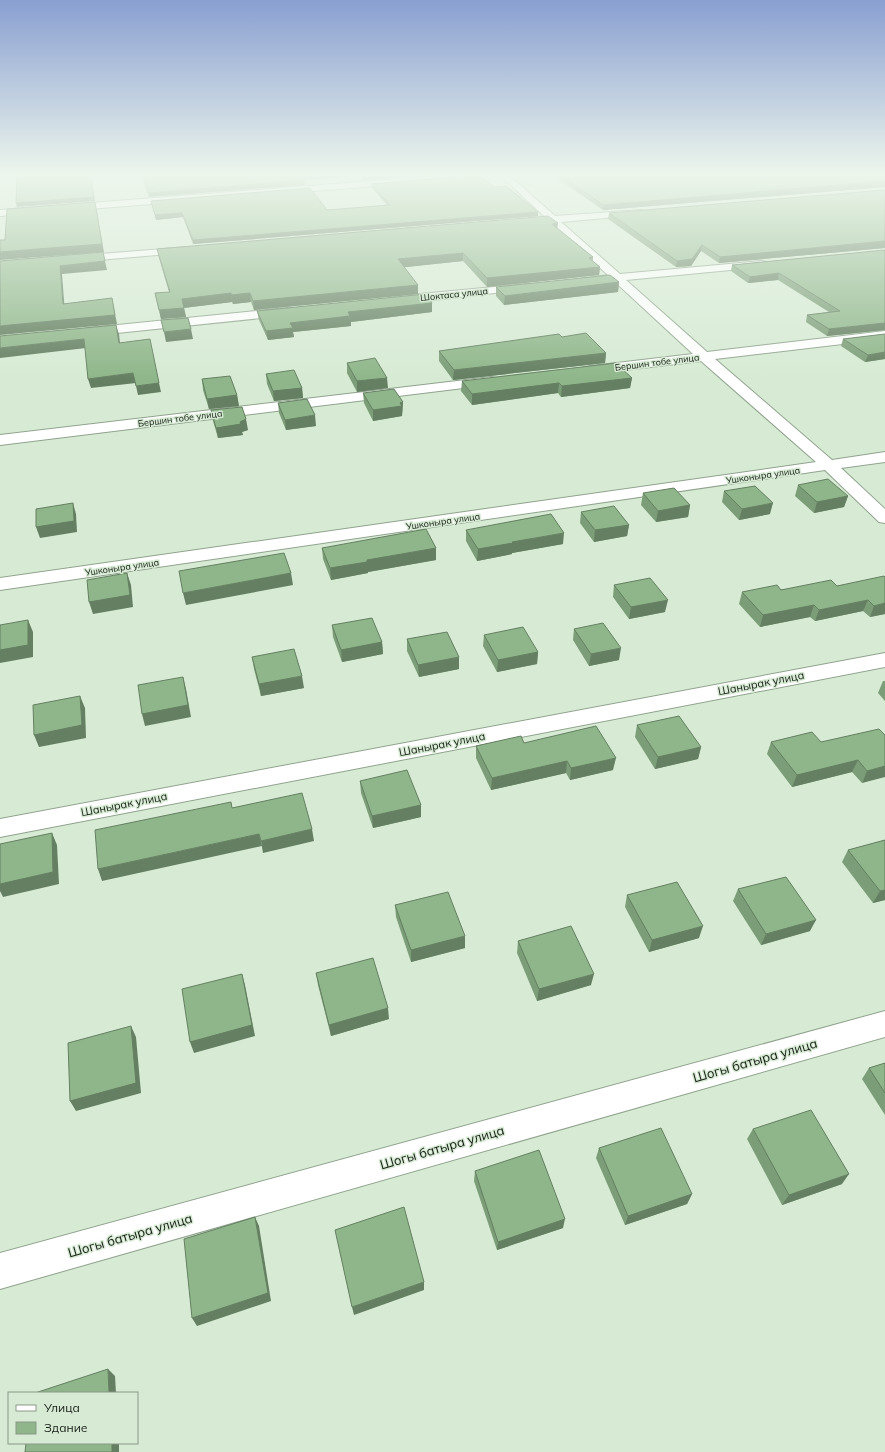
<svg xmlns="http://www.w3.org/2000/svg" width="885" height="1452" viewBox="0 0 885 1452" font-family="Mulish,sans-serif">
  <rect width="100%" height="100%" fill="#d7ebd4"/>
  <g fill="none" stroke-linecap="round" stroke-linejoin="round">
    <!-- minor casing -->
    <g stroke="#90a38e" stroke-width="2">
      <g id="minor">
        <polygon points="435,176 469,176 465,179 0,216 0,210"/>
        <polygon points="501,176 510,176 555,216 642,210 644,212 639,215 561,222 620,274 762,261 766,262 767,264 762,267 626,280 707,352 885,331 885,339 715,359 832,460 885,452 885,462 841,468 885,509 885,523 879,522 825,470 0,590 0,578 816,462 701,361 591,374 586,373 584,370 586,367 591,366 693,354 614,281 584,284 580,283 578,281 580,279 608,275 550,223 519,224 518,222 519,220 545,217"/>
        <polygon points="188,247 193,250 192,252 75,262 70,259 75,256"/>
        <polygon points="526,284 530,285 532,287 530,289 399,304 395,303 393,300 395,297 399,296"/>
        <polygon points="287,308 291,309 293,312 291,315 88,336 84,335 82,332 84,329 88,328"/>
        <polygon points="491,377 496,378 498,381 496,384 0,445 0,435"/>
        <polygon points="885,653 885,667 0,837 0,819"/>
        <polygon points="885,1011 885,1037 0,1289 0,1253"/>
      </g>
    </g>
    <!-- minor -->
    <use href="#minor" fill="#fff" fill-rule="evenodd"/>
  </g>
  <!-- wall -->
  <g fill="#7b9d77">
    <polygon points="361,176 420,176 364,180"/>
    <polygon points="465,176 494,187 538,216 193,244 183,217 156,220 151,201 327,210 387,205 372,188 371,184"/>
    <polygon points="554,176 885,176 885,187 603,210"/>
    <polygon points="885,190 885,248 719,263 701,251 691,266 676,267 608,219 609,213"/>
    <polygon points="557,228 593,257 593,261 600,267 599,275 487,287 463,261 404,267 418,294 254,310 251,302 233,304 232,302 184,308 186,317 161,319 155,293 169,292 159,258 157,249"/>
    <polygon points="885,250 885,330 827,336 806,322 807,315 829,312 778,280 748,283 731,271 732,265"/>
    <polygon points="619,282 618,292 504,305 496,296 496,287"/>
    <polygon points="432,303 432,312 351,322 351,326 293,332 294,337 268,340 259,320 257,311"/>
    <polygon points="885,334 885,359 865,362 841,346 843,339"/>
    <polygon points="562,337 606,353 605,363 453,380 439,361 439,351"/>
    <polygon points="347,363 388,388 357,392 347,373"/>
    <polygon points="266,374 302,388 303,398 274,401 267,384"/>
    <polygon points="632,378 630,388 561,397 558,393 472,405 461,391 462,381"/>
    <polygon points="202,379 237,395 239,406 209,409 203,390"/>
    <polygon points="363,393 403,402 402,416 373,421 364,403"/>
    <polygon points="278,403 316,426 286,430 279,413"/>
    <polygon points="211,410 248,430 242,432 243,435 218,438 213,421"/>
    <polygon points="798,485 848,496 844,507 814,513 795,496"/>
    <polygon points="724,491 770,514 739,520 722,502"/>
    <polygon points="643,493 690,505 688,517 656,522 641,505"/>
    <polygon points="581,512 629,525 627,536 594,542 580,523"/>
    <polygon points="466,530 563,544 512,553 512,554 477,561 466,541"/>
    <polygon points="322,548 436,560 368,572 368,573 331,580 323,559"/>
    <polygon points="885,577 885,614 870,617 863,611 815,621 810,617 760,627 739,604 742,592 837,586"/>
    <polygon points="614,585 665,612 629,619 613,597"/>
    <polygon points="332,625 382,642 383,654 342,662 333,637"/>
    <polygon points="574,629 619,660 589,666 573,640"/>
    <polygon points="484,635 538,652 537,664 497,672 483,646"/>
    <polygon points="407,639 459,669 419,677 407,651"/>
    <polygon points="252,657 304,688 261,696 254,669"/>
    <polygon points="883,681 885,681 885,701 878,693"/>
    <polygon points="637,725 701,747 698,759 655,769 635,737"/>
    <polygon points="885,735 862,783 852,772 792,787 767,754 771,742 821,742"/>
    <polygon points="524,743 613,770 570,780 566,773 491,790 476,758 476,746"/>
    <polygon points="360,781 421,805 421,817 373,828 361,793"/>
    <polygon points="885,840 885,900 873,903 842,862 848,850"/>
    <polygon points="738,889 810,931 761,945 733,901"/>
    <polygon points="627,895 699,938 649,952 625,907"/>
    <polygon points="395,905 465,948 411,962 396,917"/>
    <polygon points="518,941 591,985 537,1001 517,953"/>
    <polygon points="316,973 389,1019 331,1036 318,985"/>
    <polygon points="885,1063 885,1115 862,1079 869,1068"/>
    <polygon points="753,1129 842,1184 782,1205 747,1139"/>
    <polygon points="599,1148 692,1194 687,1204 625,1225 596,1158"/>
    <polygon points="475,1171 563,1228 497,1250 474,1181"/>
  </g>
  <!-- shaded-wall -->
  <g fill="#647f61">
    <polygon points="91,176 95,201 17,207 16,203"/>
    <polygon points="301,176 359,176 302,180"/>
    <polygon points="364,176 420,176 364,180"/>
    <polygon points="304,180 305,185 149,197 148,193"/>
    <polygon points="885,181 885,187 603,210 603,205"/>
    <polygon points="95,202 104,252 0,260 0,252"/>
    <polygon points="538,212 538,216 193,244 193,240"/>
    <polygon points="182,213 183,217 156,220 155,215"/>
    <polygon points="558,223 557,232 552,224"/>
    <polygon points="885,241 885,248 719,263 720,257"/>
    <polygon points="702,245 701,251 691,266 676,267 677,261"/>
    <polygon points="103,252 107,270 62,274 65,313 63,304 60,266"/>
    <polygon points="463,253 463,261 398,268 398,259"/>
    <polygon points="600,267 599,275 487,287 487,278"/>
    <polygon points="779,273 778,280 748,283 750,277"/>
    <polygon points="619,282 618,292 504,305 505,296"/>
    <polygon points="418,285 418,294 254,310 253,301"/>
    <polygon points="231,293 232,302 183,308 182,299"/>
    <polygon points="250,293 251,302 233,304 231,295"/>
    <polygon points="112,298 117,324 0,335 0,326"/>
    <polygon points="432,303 432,312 351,322 351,326 293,332 294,337 268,340 266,331 290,323 348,312"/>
    <polygon points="184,308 186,317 161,319 159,310"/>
    <polygon points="885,323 885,330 827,336 829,329"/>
    <polygon points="116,325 119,334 121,352 119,343"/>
    <polygon points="191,329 193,339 166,342 164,332"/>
    <polygon points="84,339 86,348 0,358 0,348"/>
    <polygon points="885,352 885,359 865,362 868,355"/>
    <polygon points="606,353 605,363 453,380 454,370"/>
    <polygon points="133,373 136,383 91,388 88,379"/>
    <polygon points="387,378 388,388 357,392 357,381"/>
    <polygon points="632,378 630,388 561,397 562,386"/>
    <polygon points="159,383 161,392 138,395 136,386"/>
    <polygon points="559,383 558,393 472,405 472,394"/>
    <polygon points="302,388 303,398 274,401 273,391"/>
    <polygon points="237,395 239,406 209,409 207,399"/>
    <polygon points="403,402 402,416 373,421 373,410"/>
    <polygon points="315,415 316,426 286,430 285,420"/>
    <polygon points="246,419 248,430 242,432 243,435 218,438 216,428"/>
    <polygon points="848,496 844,507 814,513 817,502"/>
    <polygon points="73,503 76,514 77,532 40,538 36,527"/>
    <polygon points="773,503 770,514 739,520 742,509"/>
    <polygon points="690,505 688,517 656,522 658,511"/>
    <polygon points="629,525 627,536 594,542 595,530"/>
    <polygon points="564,533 563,544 512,553 512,554 477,561 478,549 512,542"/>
    <polygon points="436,548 436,560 368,572 368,573 331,580 330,568 367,560"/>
    <polygon points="127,573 131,585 133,607 93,614 89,602"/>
    <polygon points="291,573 293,585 186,605 183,593"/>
    <polygon points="668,600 665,612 629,619 631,607"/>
    <polygon points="868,600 863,611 815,621 819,610"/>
    <polygon points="885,603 885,614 870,617 874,606"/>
    <polygon points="814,605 810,617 760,627 763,615"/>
    <polygon points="28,620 33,632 33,657 0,663 0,650"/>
    <polygon points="382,642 383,654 342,662 341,650"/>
    <polygon points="621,648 619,660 589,666 591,654"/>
    <polygon points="538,652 537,664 497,672 498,660"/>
    <polygon points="459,657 459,669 419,677 418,665"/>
    <polygon points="302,676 304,688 261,696 259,684"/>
    <polygon points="183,677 186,689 191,717 145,726 142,714"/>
    <polygon points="80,696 85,708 86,738 39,747 34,735"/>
    <polygon points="701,747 698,759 655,769 658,757"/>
    <polygon points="616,758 613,770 570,780 571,768"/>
    <polygon points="858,760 852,772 792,787 797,775"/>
    <polygon points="567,761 566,773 491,790 492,778"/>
    <polygon points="885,766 885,777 862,783 867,771"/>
    <polygon points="421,805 421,817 373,828 372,816"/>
    <polygon points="312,829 314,841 263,853 261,841"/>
    <polygon points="52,833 57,845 59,884 3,897 0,891 0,884"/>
    <polygon points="259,834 262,846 102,881 98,869"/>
    <polygon points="885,890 885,900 873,903 880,891"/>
    <polygon points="816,920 810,931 761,945 766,934"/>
    <polygon points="703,926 699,938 649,952 652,940"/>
    <polygon points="465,936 465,948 411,962 411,950"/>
    <polygon points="242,974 245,985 255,1036 194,1053 190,1042"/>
    <polygon points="594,974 591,985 537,1001 539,989"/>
    <polygon points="388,1008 389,1019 331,1036 329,1025"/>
    <polygon points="131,1026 136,1037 141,1093 76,1111 70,1101"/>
    <polygon points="849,1174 842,1184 782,1205 789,1195"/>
    <polygon points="692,1194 687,1204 625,1225 628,1216"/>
    <polygon points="255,1217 259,1226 271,1301 197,1326 192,1318"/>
    <polygon points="565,1219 563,1228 497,1250 498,1242"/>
    <polygon points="424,1282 424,1290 354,1315 352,1307"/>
    <polygon points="108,1369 115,1376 116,1393 109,1393"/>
    <rect x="112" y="1443" width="7" height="9"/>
  </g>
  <!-- building -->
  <g fill="#8fb68a" stroke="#647f61">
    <polygon points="17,176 90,176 94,197 16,203"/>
    <polygon points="143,176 309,176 301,176 304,180 148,193"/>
    <polygon points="465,176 480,176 494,187 506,186 538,212 193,240 182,213 155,215 151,201 310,188 327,210 390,205 371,184"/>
    <polygon points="562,176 885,176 885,181 603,205"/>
    <polygon points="885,190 885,241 720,257 702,245 692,259 677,261 609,213"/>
    <polygon points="95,202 102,244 0,252 0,240 5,240 7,209"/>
    <polygon points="548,216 558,223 552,224 593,257 589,258 600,267 487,278 463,253 398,259 418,285 253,301 250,293 231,295 231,293 182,299 184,308 159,310 155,293 170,292 157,249"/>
    <polygon points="885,250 885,323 829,329 807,315 840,311 779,273 750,277 732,265"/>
    <polygon points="103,252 105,261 60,266 63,304 112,298 115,315 0,326 0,261"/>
    <polygon points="610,275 619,282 505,296 496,287"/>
    <polygon points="425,294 432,303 348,312 350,316 290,323 293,328 266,331 257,311"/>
    <polygon points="188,318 191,329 164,332 161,320"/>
    <polygon points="116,325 119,343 150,339 159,383 136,386 133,373 88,379 84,339 0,348 0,336"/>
    <polygon points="586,333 606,353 454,370 439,351 559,334 562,337"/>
    <polygon points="885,334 885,352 868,355 843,339"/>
    <polygon points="375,358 387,378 357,381 347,363"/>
    <polygon points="616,363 632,378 562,386 559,383 472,394 462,381"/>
    <polygon points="294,370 302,388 273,391 266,374"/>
    <polygon points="230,376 237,395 207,399 202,379"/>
    <polygon points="394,389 403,402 400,403 402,406 373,410 363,393"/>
    <polygon points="307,399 315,415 285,420 278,403"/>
    <polygon points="242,407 246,419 240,422 241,424 216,428 211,410"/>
    <polygon points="828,479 848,496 817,502 798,485"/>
    <polygon points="755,486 773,503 742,509 724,491"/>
    <polygon points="674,488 690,505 658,511 643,493"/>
    <polygon points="73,503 74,521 36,527 36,509"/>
    <polygon points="614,506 629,525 595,530 581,512"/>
    <polygon points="551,514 564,533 512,542 513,543 478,549 466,530"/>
    <polygon points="426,529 436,548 367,560 367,562 330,568 322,548"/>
    <polygon points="284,553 291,573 183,593 179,571"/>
    <polygon points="127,573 130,595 89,602 87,580"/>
    <polygon points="884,576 885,577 885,603 874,606 868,600 819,610 814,605 763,615 742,592 777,585 781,590 831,580 837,586"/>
    <polygon points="650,578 668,600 631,607 614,585"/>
    <polygon points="372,618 382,642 341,650 332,625"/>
    <polygon points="28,620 28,645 0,650 0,625"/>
    <polygon points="603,623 621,648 591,654 574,629"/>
    <polygon points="523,627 538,652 498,660 484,635"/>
    <polygon points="447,632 459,657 418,665 407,639"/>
    <polygon points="294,649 302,676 259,684 252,657"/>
    <polygon points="183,677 188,705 142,714 138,685"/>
    <polygon points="80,696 82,725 34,735 33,705"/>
    <polygon points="679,716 701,747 658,757 637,725"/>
    <polygon points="596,726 616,758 571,768 567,761 492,778 476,746 521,736 524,743"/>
    <polygon points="879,729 885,735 885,766 867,771 858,760 797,775 771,742 812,732 821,742"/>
    <polygon points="407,770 421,805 372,816 360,781"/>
    <polygon points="302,793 312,829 261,841 259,834 98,869 95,830 231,802 232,808"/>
    <polygon points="52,833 53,872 0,884 0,844"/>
    <polygon points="885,840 885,890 880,891 848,850"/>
    <polygon points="786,877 816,920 766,934 738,889"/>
    <polygon points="677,882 703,926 652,940 627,895"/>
    <polygon points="448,892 465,936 411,950 395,905"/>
    <polygon points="571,926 594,974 539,989 518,941"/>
    <polygon points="373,958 388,1008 329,1025 316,973"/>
    <polygon points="242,974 252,1025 190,1042 182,989"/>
    <polygon points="131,1026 136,1083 70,1101 68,1043"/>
    <polygon points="885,1063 885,1093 869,1068"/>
    <polygon points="811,1110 849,1174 789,1195 753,1129"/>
    <polygon points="661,1128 692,1194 628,1216 599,1148"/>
    <polygon points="539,1150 565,1219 498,1242 475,1171"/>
    <polygon points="404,1207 424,1282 352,1307 335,1230"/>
    <polygon points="255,1217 268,1293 192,1318 184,1239"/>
    <polygon points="108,1369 109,1393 35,1393"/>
    <polygon points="26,1443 112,1443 112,1452 25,1452"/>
  </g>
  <!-- sky -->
  <linearGradient id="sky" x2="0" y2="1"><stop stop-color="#899fd1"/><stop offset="0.46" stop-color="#edf6ec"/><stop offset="1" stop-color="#edf6ec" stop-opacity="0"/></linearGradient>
  <rect width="885" height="379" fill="url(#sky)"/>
  <g text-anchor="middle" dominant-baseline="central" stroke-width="3" stroke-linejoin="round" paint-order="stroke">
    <!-- far-street labels -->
    <g font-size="9" fill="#151c14" stroke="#d7ebd4">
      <text transform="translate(454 294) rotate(-6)">Шоктаса улица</text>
      <text transform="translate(657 362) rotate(-7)">Бершин тобе улица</text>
      <text transform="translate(180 418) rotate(-7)">Бершин тобе улица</text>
      <text transform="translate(763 475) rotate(-8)">Ушконыра улица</text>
      <text transform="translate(443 521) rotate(-8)">Ушконыра улица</text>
      <text transform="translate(122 567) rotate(-8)">Ушконыра улица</text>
    </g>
    <!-- street labels -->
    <g font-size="11" fill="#151c14" stroke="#d7ebd4">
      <text transform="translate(761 683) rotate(-11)">Шанырак улица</text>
      <text transform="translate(442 744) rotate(-11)">Шанырак улица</text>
      <text transform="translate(124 804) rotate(-11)">Шанырак улица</text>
    </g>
    <!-- near-street labels -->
    <g font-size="13" fill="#151c14" stroke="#d7ebd4">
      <text transform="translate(755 1060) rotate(-16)">Шогы батыра улица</text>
      <text transform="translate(442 1147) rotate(-16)">Шогы батыра улица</text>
      <text transform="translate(130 1235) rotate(-16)">Шогы батыра улица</text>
    </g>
  </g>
  <!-- legend -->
  <rect x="8" y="1392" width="130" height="52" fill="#d7ebd4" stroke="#899887"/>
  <rect x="16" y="1405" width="20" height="6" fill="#ffffff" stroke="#899887"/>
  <text x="44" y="1412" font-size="12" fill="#151c14">Улица</text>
  <rect x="16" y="1422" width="20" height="12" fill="#8fb68a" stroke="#899887"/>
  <text x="44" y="1432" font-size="12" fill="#151c14">Здание</text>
</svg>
